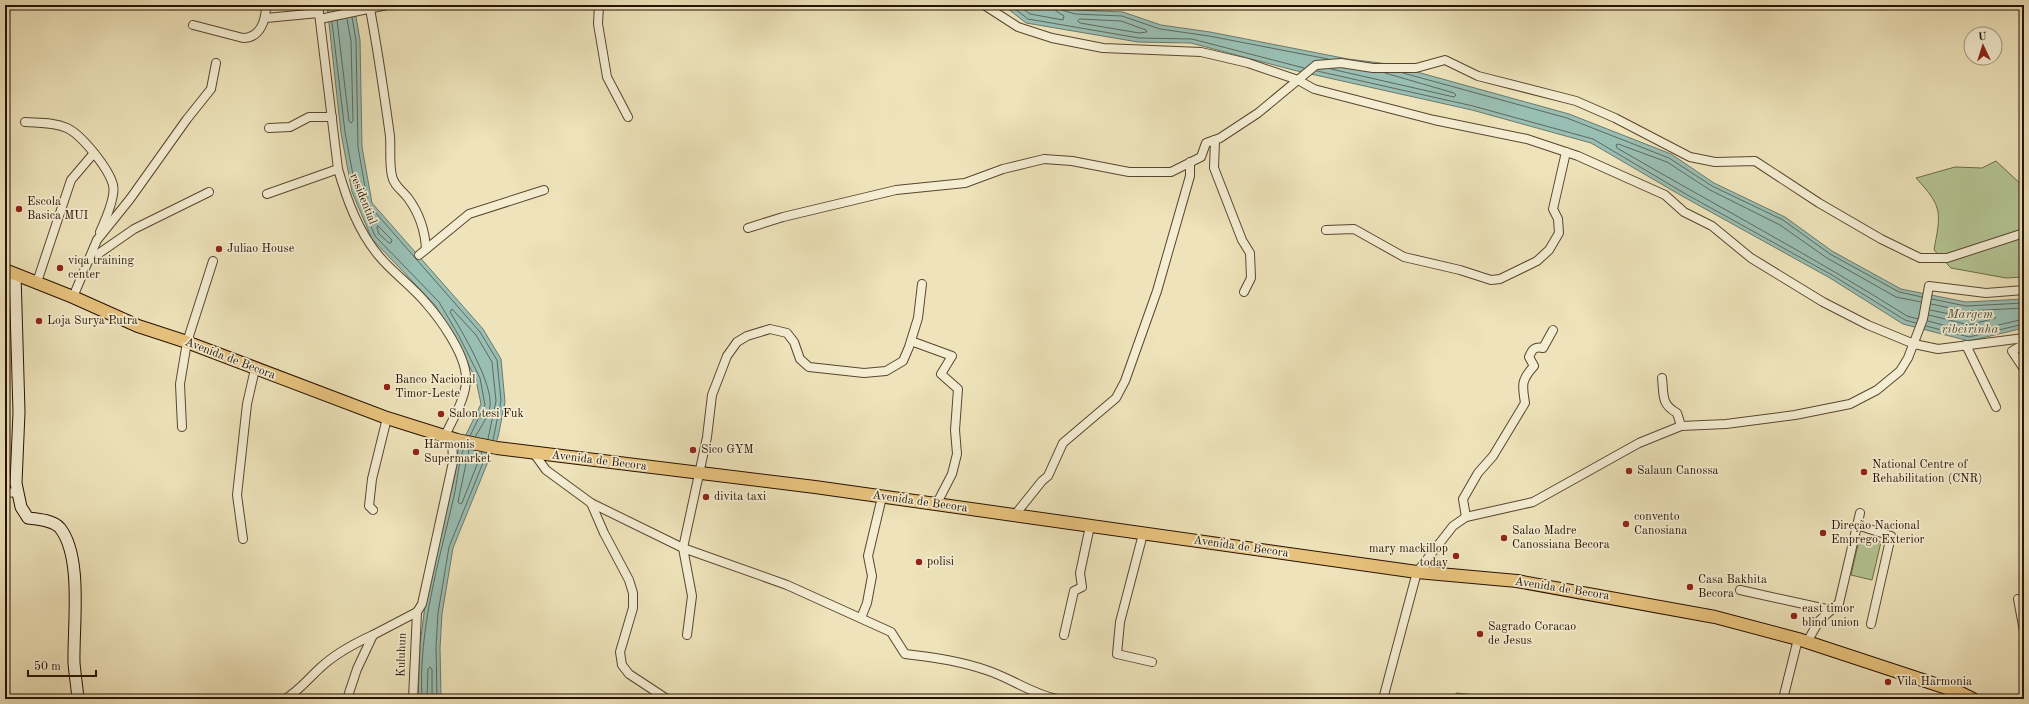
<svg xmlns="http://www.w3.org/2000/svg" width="2029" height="704" viewBox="0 0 2029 704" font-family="'Old Standard TT',serif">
  <rect width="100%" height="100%" fill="#eee3ba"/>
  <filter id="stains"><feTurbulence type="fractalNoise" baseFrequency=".005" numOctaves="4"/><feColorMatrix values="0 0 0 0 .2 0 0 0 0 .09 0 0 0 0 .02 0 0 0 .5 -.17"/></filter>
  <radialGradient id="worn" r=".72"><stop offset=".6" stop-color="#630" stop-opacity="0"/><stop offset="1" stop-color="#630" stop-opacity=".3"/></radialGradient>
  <!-- green -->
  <g fill="#b4c594" stroke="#6e6b4a">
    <path d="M 1996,161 L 2024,187 L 2024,277 L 2006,278 L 1951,268 L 1934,250 C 1941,212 1943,207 1916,178 L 1955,167 L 1982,168 Z"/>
    <polygon points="1860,536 1881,542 1872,580 1851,575"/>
    <polygon points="1456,693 1497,697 1497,699 1456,699"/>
  </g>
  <!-- water -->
  <g fill="#99beb3" stroke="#6b796c">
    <polygon points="327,5 354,5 360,40 362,147 372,203 483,329 501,359 505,402 498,437 453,548 442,614 440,648 441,699 418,699 420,645 426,597 436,553 455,475 458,451 481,404 476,380 456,338 435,305 372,239 352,192 341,133"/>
    <polygon points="1003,5 1055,5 1076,10 1123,12 1161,25 1210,32 1348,59 1388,64 1569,114 1671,154 1714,183 1785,217 1832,251 1901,289 1966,302 2024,299 2024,328 1969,341 1903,324 1830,278 1682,196 1591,143 1472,110 1293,70 1191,43 1138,42 1026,23"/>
  </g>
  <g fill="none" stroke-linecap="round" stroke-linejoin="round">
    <!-- shore -->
    <g stroke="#60685a" stroke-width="1">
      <polyline points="1010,5 1028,19 1139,38 1192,39 1304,68"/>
      <polyline points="1018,5 1030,14 1063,20 1064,16 1056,11 1054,5"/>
      <polyline points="1059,5 1062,10 1075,14 1122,16 1160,29 1209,36 1328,59"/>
      <polyline points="352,17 356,41 358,147 368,204 480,332 497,360 501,401 493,440"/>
      <polygon points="1080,19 1121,21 1146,30 1147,32 1139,33 1080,23 1078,21"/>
      <polyline points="337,20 349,121 351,123 353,121 351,41 347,19"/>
      <polyline points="332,22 345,132 356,191 375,236 439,302 459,336 480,378 485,405 470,436"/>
      <polyline points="1331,69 1454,97 1456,95 1454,93 1385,73"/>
      <polyline points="1317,71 1473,106 1593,139 1684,193 1832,275 1905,320 1916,323"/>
      <polyline points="1403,73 1567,118 1669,158 1712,186 1783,220 1830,254 1899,292 1922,297"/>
      <polygon points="378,226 392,240 391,243 389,243 379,234 377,228"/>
      <polyline points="1932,299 1966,306 2024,303"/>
      <polyline points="1931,304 1965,311 2024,308"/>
      <polyline points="1929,315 1969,325 1996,318 1994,316 1965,317 1930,310"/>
      <path d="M 1918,319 L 1907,316 C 1812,256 1713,204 1617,148 L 1616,145 L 1618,144 L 1667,162 L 1710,190 L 1780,225 L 1827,258 L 1896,297 L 1921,302"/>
      <polyline points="1928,321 1969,332 2024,319"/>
      <polyline points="1926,326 1969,337 2024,324"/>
      <path d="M 475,437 C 480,428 489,416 490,406 C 493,384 462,331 450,312 L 452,309 L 476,335 L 492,362 L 496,401 L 488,439"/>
      <polyline points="469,449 458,502 460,504 462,503 482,452"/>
      <path d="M 422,699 C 418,630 439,562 454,496 C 457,484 459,457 464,448"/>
      <polyline points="427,699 428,669 430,667 432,669 432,699"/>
      <polyline points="437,699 436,648 438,613 449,547 487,453"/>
    </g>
    <!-- street casing -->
    <g stroke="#59462f" stroke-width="10">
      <g id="street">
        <path d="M 318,5 L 338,169 C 347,200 358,231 379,256 C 393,273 412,286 426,303 C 441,320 465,354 466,377 C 467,397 453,418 445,436"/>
        <polyline points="599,5 598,24 607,77 628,117"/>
        <polyline points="984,5 1018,27 1052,38 1103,48 1201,52 1248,63 1298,80 1314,89 1434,120 1527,139 1578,156 1665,195 1684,212 1712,226 1751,258 1823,302 1868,325 1914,344 1938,349 2024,338"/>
        <path d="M 370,9 C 378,51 384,93 390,136 C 391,149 389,163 392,176 C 394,186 402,190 408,198 C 419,213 425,230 426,249"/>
        <polyline points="266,18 319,13"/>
        <polyline points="320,19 387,5"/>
        <path d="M 193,25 L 243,38 C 261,38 266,19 266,5"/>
        <path d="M 25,122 C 39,123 54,122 67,128 C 82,135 109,169 113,185 C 116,196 105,221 100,232"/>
        <polyline points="269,128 290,127 309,117 332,117"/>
        <polyline points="1215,140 1214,168 1242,240 1250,253 1251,278 1244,292"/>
        <polyline points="267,194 338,169"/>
        <polyline points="748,228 783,217 896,190 965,183 1003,169 1044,159 1072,161 1129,172 1171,172 1201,157 1206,143 1220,138 1258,113 1316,65 1341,63 1373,68 1416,68 1445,60 1478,76 1576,101 1615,118 1690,157 1715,162 1755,161 1819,203 1881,239 1920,258 1947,258 2024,233"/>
        <polyline points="1326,230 1354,229 1404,257 1460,270 1491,280 1500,279 1537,261 1549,250 1559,233 1558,219 1553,209 1566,152"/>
        <polyline points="419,255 469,214 544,190"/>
        <polyline points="88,261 134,229 209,192"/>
        <polyline points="37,282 71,180 94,153"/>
        <polyline points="73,297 97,240 130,199 187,119 211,89 216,63"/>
        <polyline points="911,341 952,356 941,374 958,389 955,430 957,454 952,474 936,505"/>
        <polyline points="1966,345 1996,407"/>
        <polyline points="2024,347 2021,346 2012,351 2024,369"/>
        <path d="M 1662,378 C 1664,396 1661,404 1677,413 L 1681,426"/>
        <polyline points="182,427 180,384 187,342 213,261"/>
        <path d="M 533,452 L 546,470 L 591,503 L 683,548 L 787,585 L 891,632 L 905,654 C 933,657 960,661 986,670 C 1011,678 1032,694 1057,699"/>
        <polyline points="5,492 18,493"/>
        <polyline points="591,503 604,533 629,580 633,593 633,608 620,652 622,665 629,674 667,699"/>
        <polyline points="373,510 369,506 372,479 387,418"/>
        <polyline points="1014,516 1042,481 1048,476 1063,443 1116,398 1125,381 1157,291 1190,176 1190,162"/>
        <path d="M 1466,517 L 1463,499 L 1478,473 L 1493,456 L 1525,403 C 1522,385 1521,380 1534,366 L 1529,357 C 1532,350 1534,346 1543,348 L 1553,330"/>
        <polyline points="1857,525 1891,536 1871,624"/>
        <polyline points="1143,534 1120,622 1117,654 1152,662"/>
        <polyline points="243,539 237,495 247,404 255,369"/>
        <polyline points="1740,590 1831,610"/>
        <polyline points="2018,599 2024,631"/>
        <polyline points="861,618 867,603 872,576 868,556 882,497"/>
        <polyline points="687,635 692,596 683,548 707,437 712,395 727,356 737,342 747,336 770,329 787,333 794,342 800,359 809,367 864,373 886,371 903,361 909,347 918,318 922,284"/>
        <polyline points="1064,635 1074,591 1082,587 1080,573 1090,526"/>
        <polyline points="1807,642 1819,621 1839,603 1860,513"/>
        <path d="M 285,699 C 299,691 308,679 320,668 C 336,653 353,644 373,635"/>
        <polyline points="347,699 357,669 373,635 417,612 422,604 453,462 452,438"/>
        <polyline points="413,699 417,612"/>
        <polyline points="1383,699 1417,572 1453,526 1466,517 1533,502 1639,443 1681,426 1726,424 1795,415 1850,404 1877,390 1900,371 1908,358 1923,319 1929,286 1986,293 2024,290"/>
        <polyline points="1783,699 1798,639"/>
      </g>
    </g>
    <!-- secondary casing -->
    <g stroke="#271101" stroke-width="13">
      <path id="secondary" d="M 15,274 L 19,412 L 16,483 L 21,507 L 28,518 C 38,519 53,520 60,528 C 83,557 73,626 74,663 C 75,675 77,687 78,699"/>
    </g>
    <!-- primary casing -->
    <g stroke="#271101" stroke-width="14">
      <polyline id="primary" points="5,270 73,297 138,326 184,341 387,418 457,440 497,448 815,487 1417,572 1517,581 1715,617 1798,639 1959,692 1973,699"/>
    </g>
    <!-- street -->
    <use href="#street" stroke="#f4edd2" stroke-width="8"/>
    <!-- secondary -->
    <use href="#secondary" stroke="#f4edd2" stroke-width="11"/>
    <!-- primary -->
    <use href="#primary" stroke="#e7c27d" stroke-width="12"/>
  </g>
  <!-- markers -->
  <g fill="#8f2418" stroke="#f4edd2" stroke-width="1.5">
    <circle cx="19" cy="209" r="4"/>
    <circle cx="219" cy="249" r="4"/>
    <circle cx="60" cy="268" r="4"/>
    <circle cx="39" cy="321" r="4"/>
    <circle cx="387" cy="387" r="4"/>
    <circle cx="441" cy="414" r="4"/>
    <circle cx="693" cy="450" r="4"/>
    <circle cx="416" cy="452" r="4"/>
    <circle cx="1629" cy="471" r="4"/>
    <circle cx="1864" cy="472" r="4"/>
    <circle cx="706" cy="497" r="4"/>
    <circle cx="1626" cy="524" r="4"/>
    <circle cx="1823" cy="533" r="4"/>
    <circle cx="1504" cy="538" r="4"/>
    <circle cx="1456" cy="556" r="4"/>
    <circle cx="919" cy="562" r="4"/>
    <circle cx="1690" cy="587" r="4"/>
    <circle cx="1794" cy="616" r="4"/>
    <circle cx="1480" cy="634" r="4"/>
    <circle cx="1888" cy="682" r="4"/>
  </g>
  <g text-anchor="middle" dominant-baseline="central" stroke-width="3.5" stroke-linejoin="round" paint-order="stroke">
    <!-- street labels -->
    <g font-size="12" fill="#271101" stroke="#f4edd2">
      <text transform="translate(363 199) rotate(68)">residential</text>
      <text transform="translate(230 359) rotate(21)">Avenida de Becora</text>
      <text transform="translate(599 461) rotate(7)">Avenida de Becora</text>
      <text transform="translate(920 502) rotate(8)">Avenida de Becora</text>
      <text transform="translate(1241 547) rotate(8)">Avenida de Becora</text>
      <text transform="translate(1562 589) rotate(9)">Avenida de Becora</text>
      <text transform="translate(402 655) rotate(-88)">Kuluhun</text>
    </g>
    <!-- poi labels -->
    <g font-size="12" fill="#271101" stroke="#f4edd2" text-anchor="start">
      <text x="27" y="202">Escola<tspan x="27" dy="14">Basica MUI</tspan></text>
      <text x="227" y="249">Juliao House</text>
      <text x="68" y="261">viqa training<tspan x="68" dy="14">center</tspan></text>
      <text x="47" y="321">Loja Surya Putra</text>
      <text x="395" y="380">Banco Nacional<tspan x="395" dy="14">Timor-Leste</tspan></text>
      <text x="449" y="414">Salon tesi Fuk</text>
      <text x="424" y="445">Harmonis<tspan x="424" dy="14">Supermarket</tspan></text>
      <text x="701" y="450">Sico GYM</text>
      <text x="1872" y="465">National Centre of<tspan x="1872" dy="14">Rehabilitation (CNR)</tspan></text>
      <text x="1637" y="471">Salaun Canossa</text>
      <text x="714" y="497">divita taxi</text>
      <text x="1634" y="517">convento<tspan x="1634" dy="14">Canosiana</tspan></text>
      <text x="1831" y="526">Direção Nacional<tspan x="1831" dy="14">Emprego Exterior</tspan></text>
      <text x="1512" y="531">Salao Madre<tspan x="1512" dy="14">Canossiana Becora</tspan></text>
      <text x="1448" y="549" text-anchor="end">mary mackillop<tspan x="1448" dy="14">today</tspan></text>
      <text x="927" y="562">polisi</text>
      <text x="1698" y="580">Casa Bakhita<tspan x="1698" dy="14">Becora</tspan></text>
      <text x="1802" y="609">east timor<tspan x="1802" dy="14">blind union</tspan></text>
      <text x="1488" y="627">Sagrado Coracao<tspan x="1488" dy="14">de Jesus</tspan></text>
      <text x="1896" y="682">Vila Harmonia</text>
    </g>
    <!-- water labels -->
    <g font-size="13" font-style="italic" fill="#4f4e3f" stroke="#f4edd2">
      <text x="1970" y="314">Margem<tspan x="1970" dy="15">ribeirinha</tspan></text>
    </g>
  </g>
  <!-- margin -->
  <rect width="2029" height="704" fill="none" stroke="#eee3ba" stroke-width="20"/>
  <rect x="6" y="6" width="2017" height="692" fill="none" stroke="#271101" stroke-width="2"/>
  <rect x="10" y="10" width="2009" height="684" fill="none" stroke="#271101"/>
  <!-- north arrow -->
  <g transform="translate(1983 46) rotate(356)"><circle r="19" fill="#f4edd2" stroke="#a2957e"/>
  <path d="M0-3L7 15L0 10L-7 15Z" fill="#8f2418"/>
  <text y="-6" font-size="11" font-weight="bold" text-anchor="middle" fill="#271101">U</text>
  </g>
  <!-- scale -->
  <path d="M28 670v6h68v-6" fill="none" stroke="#271101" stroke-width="2"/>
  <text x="34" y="670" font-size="12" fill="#271101" stroke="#f4edd2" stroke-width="3" paint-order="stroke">50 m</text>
  <rect width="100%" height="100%" filter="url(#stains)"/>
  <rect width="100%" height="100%" fill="url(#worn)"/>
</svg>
